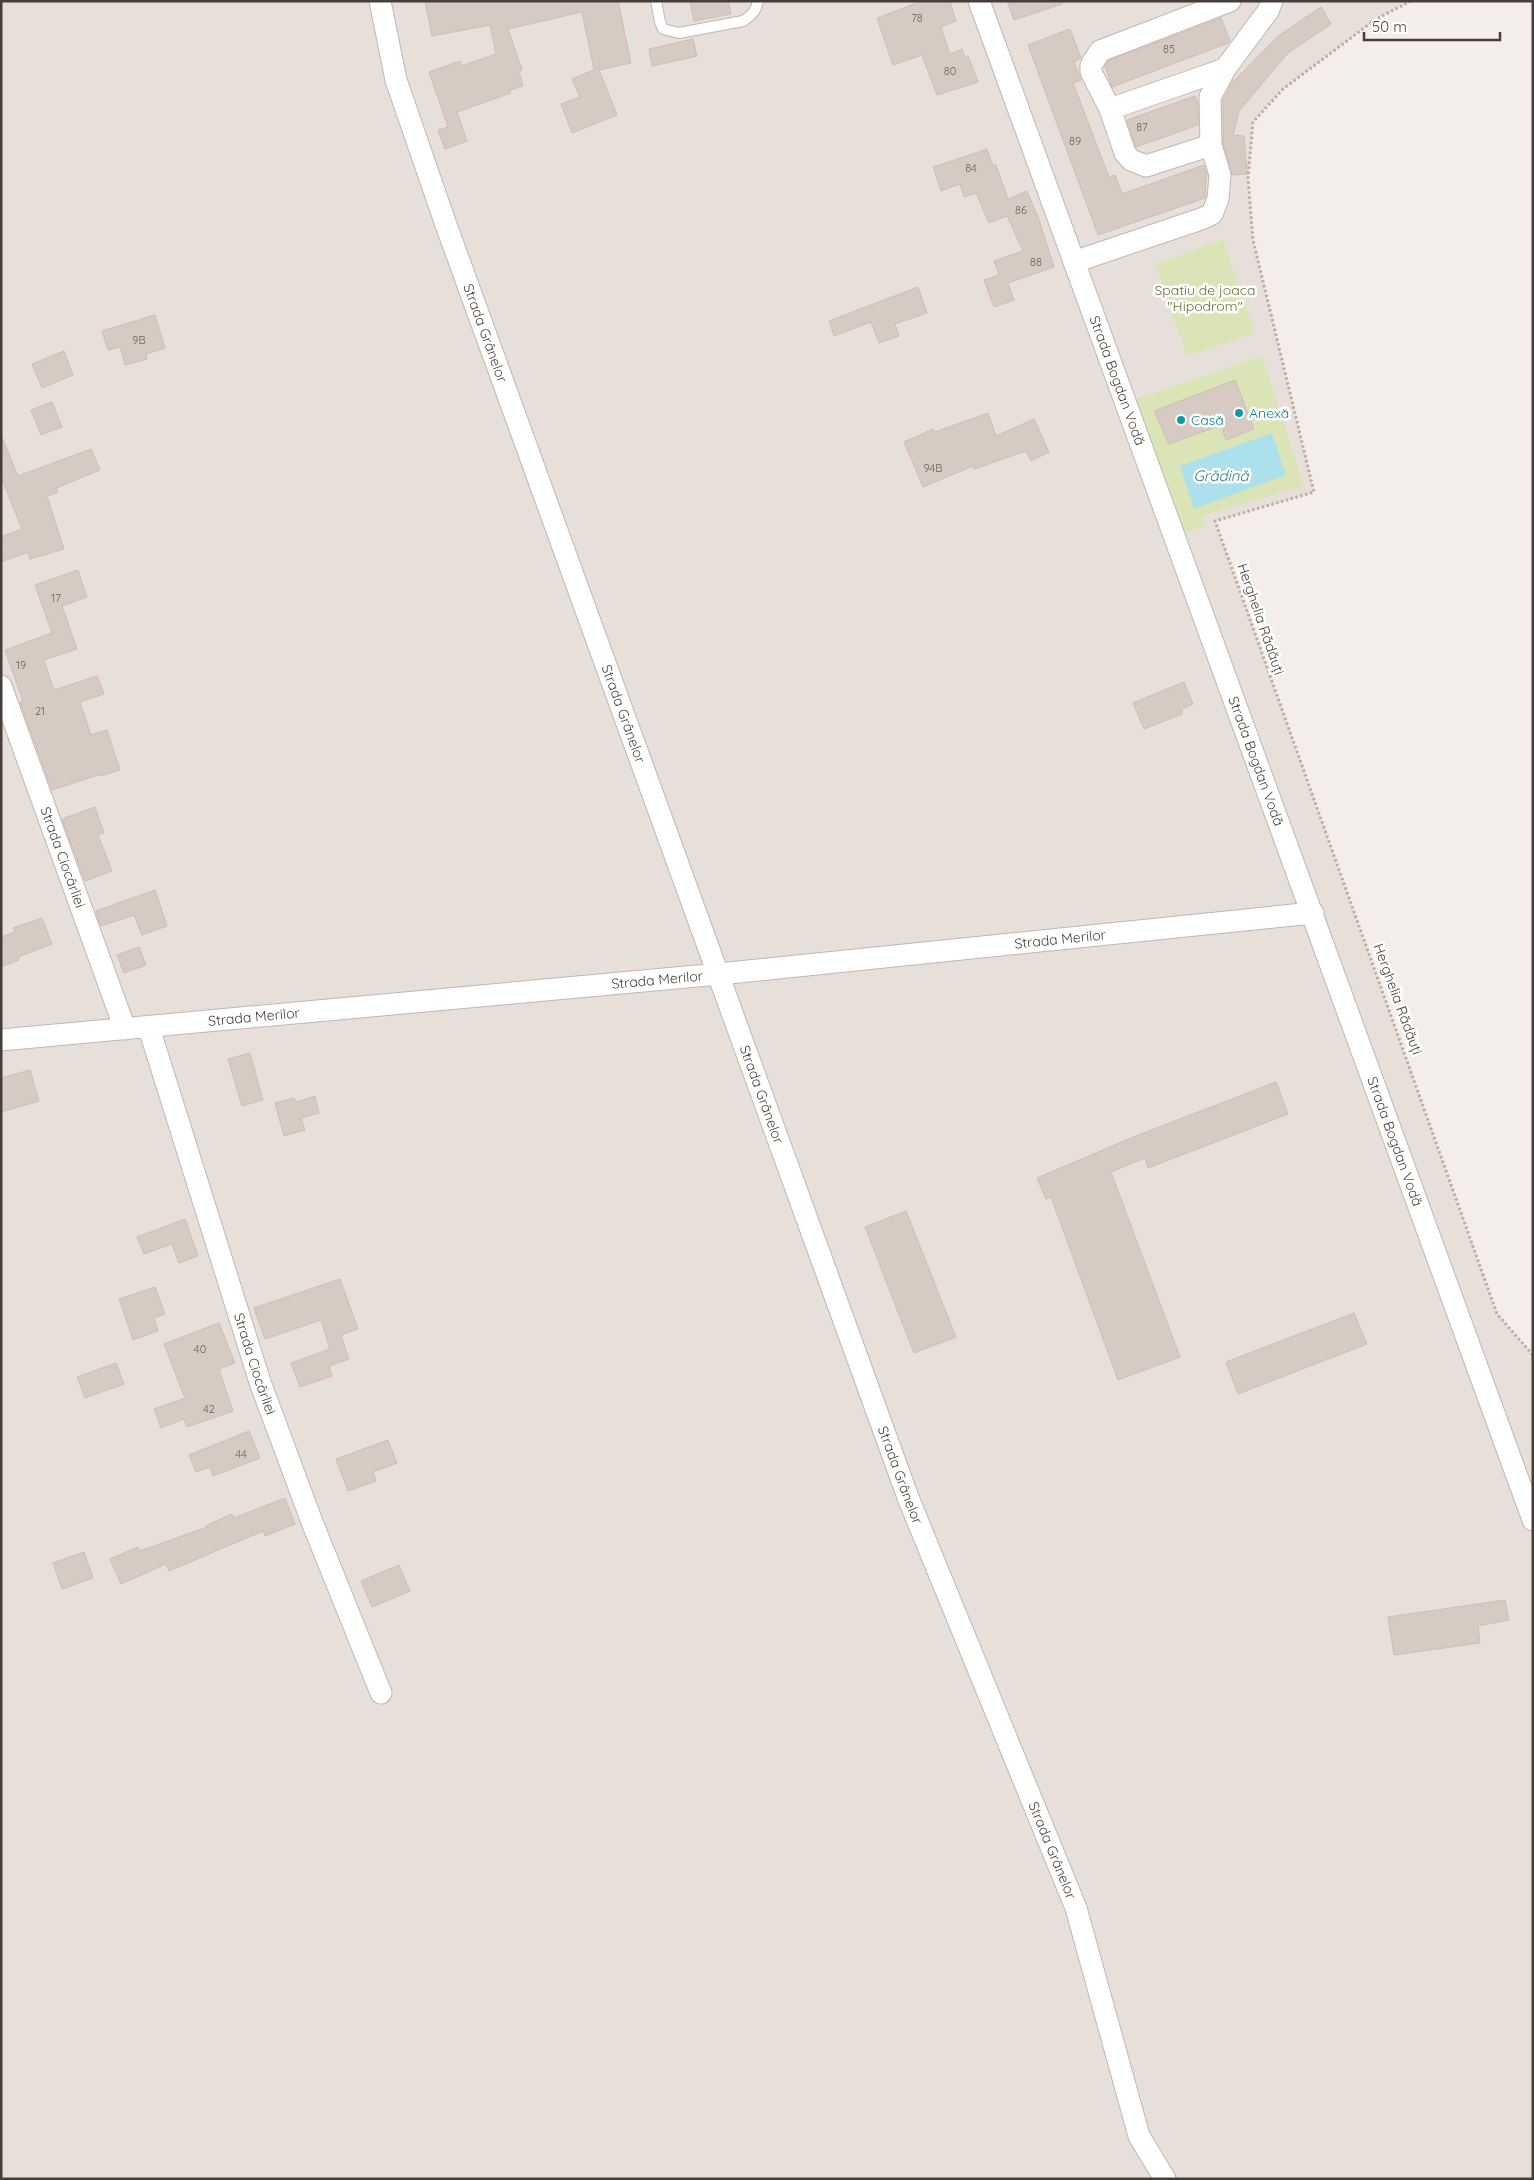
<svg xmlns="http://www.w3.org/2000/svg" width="1534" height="2180" viewBox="0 0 1534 2180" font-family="Quicksand,sans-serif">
  <rect width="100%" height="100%" fill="#f4eeea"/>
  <!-- residential -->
  <polygon fill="#e7dfd9" points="1,1 1411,1 1376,19 1283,89 1253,122 1248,177 1253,240 1314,492 1215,521 1497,1314 1533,1355 1533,2179 1,2179"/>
  <!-- green -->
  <g fill="#dbe4b7">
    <polygon points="1223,240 1255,333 1187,356 1155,264"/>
    <polygon points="1262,356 1304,486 1202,516 1205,527 1181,532 1131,401"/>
  </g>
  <!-- water -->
  <polygon fill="#ace1eb" points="1272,433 1286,475 1194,509 1180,466"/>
  <!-- building -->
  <g fill="#d7cac3" stroke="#cfbdb4">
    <polygon points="425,1 618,1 631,63 599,70 617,115 572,133 561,104 580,97 572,79 594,70 582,12 508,29 522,70 519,71 523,86 510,90 511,93 457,112 467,141 445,149 438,130 448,127 429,72 460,61 462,66 496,54 490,25 432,36"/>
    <polygon points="690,1 728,1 731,14 694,21"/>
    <polygon points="922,1 950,1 956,21 941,27 950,54 962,49 965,58 968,56 978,82 937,95 922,55 893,65 877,18"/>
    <polygon points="1007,1 1062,1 1062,4 1014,20"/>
    <polygon points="1321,7 1331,24 1288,53 1239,111 1233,135 1244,136 1247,174 1232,175 1223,143 1223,100 1232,83 1277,37"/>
    <polygon points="1221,18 1230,41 1228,43 1112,87 1105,66 1108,61"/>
    <polygon points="1070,29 1081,58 1074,62 1081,80 1073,83 1109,177 1115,175 1122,194 1204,165 1207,176 1206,178 1205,198 1098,235 1028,45"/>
    <polygon points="693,39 697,56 652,66 649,49"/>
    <polygon points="1195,96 1198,104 1198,125 1136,147 1127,120"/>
    <polygon points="987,149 993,166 996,165 1008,199 1027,191 1039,220 1054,267 1008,283 1014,300 994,307 984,280 999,275 994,261 1023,251 1007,216 989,223 976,193 964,197 960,184 941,191 933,167"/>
    <polygon points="918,287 927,313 895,324 899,336 879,343 871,322 834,336 829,321"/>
    <polygon points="155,315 165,348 146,354 147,359 125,365 120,347 108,350 102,331"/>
    <polygon points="64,351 73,375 42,388 32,364"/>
    <polygon points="1235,380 1254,429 1226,440 1221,425 1169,444 1154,411"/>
    <polygon points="52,402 62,427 41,435 31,410"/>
    <polygon points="988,413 996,436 1034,419 1049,452 1031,461 1026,451 974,469 973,466 923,487 904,442 933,429 935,432"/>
    <polygon points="1,435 18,476 91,449 100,470 56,488 58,492 47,496 64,549 30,559 28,552 1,562 1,537 22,529 1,477"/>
    <polygon points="78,570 87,597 62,606 77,649 44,660 54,690 97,676 104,694 80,702 91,735 107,730 120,770 101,776 101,774 52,790 20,702 23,701 5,650 52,633 35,585"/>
    <polygon points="1184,682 1193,704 1182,709 1182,714 1144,729 1133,703"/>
    <polygon points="95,807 104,833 98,835 112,871 85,881 62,819"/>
    <polygon points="155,890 167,926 142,935 134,915 101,926 96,911"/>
    <polygon points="42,918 52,944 18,957 19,960 1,967 1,937 15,932 13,928"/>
    <polygon points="139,947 146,965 124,973 117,955"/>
    <polygon points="250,1053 263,1100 242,1106 228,1059"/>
    <polygon points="30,1070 39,1101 1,1112 1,1078"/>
    <polygon points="1276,1082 1288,1114 1148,1168 1145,1158 1111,1172 1180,1357 1118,1380 1051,1197 1046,1199 1037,1178 1136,1136"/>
    <polygon points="315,1096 319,1113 301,1118 305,1130 284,1136 275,1103 294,1098 297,1102"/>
    <polygon points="906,1211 956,1337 914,1353 865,1227"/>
    <polygon points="185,1219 198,1256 179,1263 172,1244 144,1254 137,1237"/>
    <polygon points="340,1279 358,1329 341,1335 349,1359 329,1366 332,1376 300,1387 291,1363 330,1349 321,1320 265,1339 254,1308"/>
    <polygon points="155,1287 165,1314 154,1318 158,1331 133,1340 119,1299"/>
    <polygon points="1354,1313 1367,1344 1238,1394 1226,1362"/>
    <polygon points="219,1323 235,1363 219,1369 233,1411 187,1427 184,1419 161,1428 154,1409 185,1398 164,1344"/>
    <polygon points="116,1363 124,1384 85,1398 77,1377"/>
    <polygon points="249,1431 260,1458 213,1476 210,1467 196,1472 189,1455"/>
    <polygon points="388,1440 397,1463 373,1472 376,1481 348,1491 336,1459"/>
    <polygon points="285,1498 295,1524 265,1536 263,1531 169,1571 166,1564 121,1584 110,1559 138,1547 140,1551 207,1527 207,1525 232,1514 234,1518"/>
    <polygon points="84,1552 93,1578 62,1589 53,1563"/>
    <polygon points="399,1565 410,1591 372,1607 361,1581"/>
    <polygon points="1505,1600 1509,1620 1478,1626 1480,1643 1394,1655 1388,1617"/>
  </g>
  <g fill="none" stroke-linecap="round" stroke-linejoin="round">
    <!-- service casing -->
    <g stroke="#c1b7b0" stroke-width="12">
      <path id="service" d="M 656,1 L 660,22 L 663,29 L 679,33 L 743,21 C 752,15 756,11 758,1"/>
    </g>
    <!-- minor casing -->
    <g stroke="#c1b7b0" stroke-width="23">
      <g id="minor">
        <path id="s1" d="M 380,1 L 396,80 L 445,222 L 909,1500 L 1076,1908 L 1139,2136 L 1165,2179"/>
        <path id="s2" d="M 979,1 L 1533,1520"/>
        <polyline points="1110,109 1225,69"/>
        <polyline points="1211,145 1146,166 1131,160 1125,153 1110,109 1091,72 1091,65 1100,51 1230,1"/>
        <polyline points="1074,262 1201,219 1212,214 1218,199 1220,175 1211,145 1210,97 1225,69 1268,11 1272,1"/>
        <path id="s3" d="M 1,686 L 125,1029"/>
        <path id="s4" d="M 149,1028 L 260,1382 L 312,1522 L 381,1693"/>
        <path id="s5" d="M 1,1040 L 719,974 L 1313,913"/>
      </g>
    </g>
    <!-- path -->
    <polyline stroke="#bfaca0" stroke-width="3" stroke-dasharray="2.5 2.5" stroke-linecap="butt" points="1411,1 1376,19 1283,89 1253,122 1248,177 1253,240 1314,492 1215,521 1497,1314 1533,1355"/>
    <!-- service -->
    <use href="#service" stroke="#fff" stroke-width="10"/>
    <!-- minor -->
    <use href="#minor" stroke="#fff" stroke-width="21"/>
  </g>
  <!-- markers -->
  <g fill="#0f9aa8" stroke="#fff" stroke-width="2">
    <circle cx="1239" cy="413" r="5"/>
    <circle cx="1181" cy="420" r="5"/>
  </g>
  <g text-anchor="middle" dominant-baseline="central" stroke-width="5" stroke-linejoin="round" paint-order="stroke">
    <!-- number labels -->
    <g font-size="11" fill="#6b615c">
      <text x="917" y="18">78</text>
      <text x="1169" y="49">85</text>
      <text x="950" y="71">80</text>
      <text x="1142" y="127">87</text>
      <text x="1075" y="141">89</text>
      <text x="971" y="168">84</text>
      <text x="1021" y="210">86</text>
      <text x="1036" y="262">88</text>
      <text x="139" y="340">9B</text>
      <text x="933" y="468">94B</text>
      <text x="56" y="598">17</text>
      <text x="21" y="665">19</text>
      <text x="40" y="711">21</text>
      <text x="200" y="1349">40</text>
      <text x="209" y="1409">42</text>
      <text x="241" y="1454">44</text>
    </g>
    <!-- park labels -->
    <g font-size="14" fill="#5c7530" stroke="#fff">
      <text x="1205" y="290">Spatiu de joaca<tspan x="1205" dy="16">"Hipodrom"</tspan></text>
    </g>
    <!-- street labels -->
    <g font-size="14" fill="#473e39" stroke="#fff">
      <text stroke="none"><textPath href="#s1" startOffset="349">Strada Grânelor</textPath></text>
      <text stroke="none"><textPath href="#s2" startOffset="404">Strada Bogdan Vodă</textPath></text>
      <text transform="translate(1261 619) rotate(71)">Herghelia Rădăuți</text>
      <text stroke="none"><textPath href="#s1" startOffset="754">Strada Grânelor</textPath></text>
      <text stroke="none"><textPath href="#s2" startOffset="809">Strada Bogdan Vodă</textPath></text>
      <text stroke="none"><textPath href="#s3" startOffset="182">Strada Ciocârliei</textPath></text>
      <text stroke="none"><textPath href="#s5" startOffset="1064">Strada Merilor</textPath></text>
      <text stroke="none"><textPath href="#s5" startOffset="659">Strada Merilor</textPath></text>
      <text transform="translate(1398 999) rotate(70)">Herghelia Rădăuți</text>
      <text stroke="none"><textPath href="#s5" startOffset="254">Strada Merilor</textPath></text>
      <text stroke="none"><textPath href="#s1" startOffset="1159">Strada Grânelor</textPath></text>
      <text stroke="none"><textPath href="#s2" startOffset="1214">Strada Bogdan Vodă</textPath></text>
      <text stroke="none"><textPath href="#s4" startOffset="352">Strada Ciocârliei</textPath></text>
      <text stroke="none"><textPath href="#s1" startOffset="1564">Strada Grânelor</textPath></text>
      <text stroke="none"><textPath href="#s1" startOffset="1969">Strada Grânelor</textPath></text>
    </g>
    <!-- culture labels -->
    <g font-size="14" fill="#0d838f" stroke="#fff" text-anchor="start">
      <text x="1249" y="413">Anexă</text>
      <text x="1191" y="420">Casă</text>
    </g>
    <!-- water labels -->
    <g font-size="15" font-style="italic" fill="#327d8c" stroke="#fff">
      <text x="1221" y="475">Grădină</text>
    </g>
  </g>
  <!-- border -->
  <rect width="1534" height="2180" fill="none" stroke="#473e39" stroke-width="5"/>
  <!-- scale -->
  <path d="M1364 32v8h136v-8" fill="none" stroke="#473e39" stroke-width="2.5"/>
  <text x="1372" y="32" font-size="15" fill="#473e39" stroke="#ffffff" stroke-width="4" paint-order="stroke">50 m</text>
</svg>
